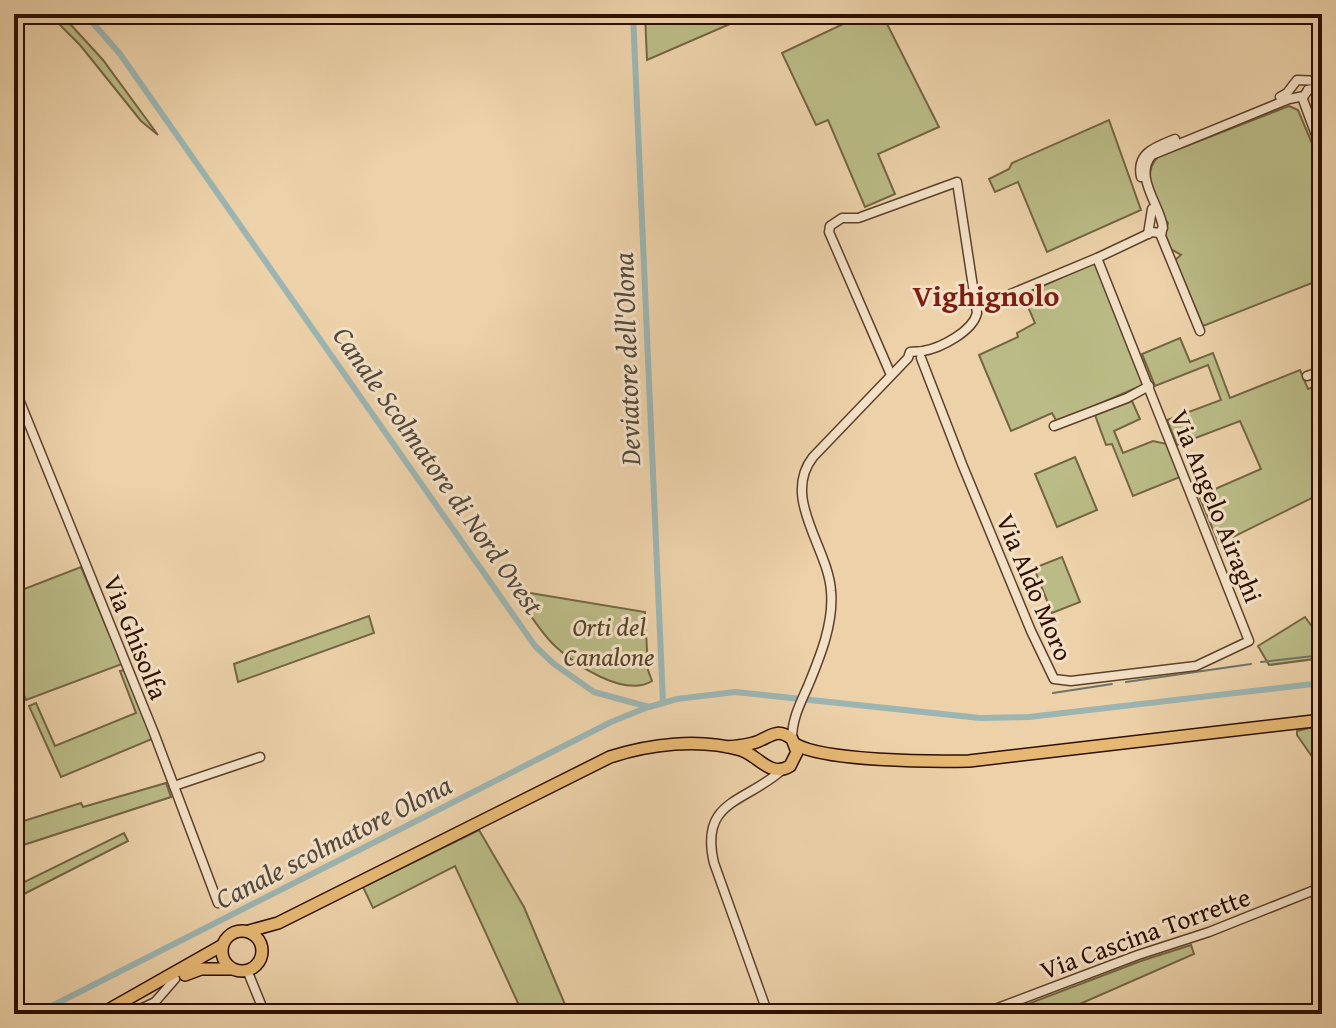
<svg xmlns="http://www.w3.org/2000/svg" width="1336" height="1028" viewBox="0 0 1336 1028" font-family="'Gentium Book Plus',serif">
  <rect width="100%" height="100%" fill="#ecd1a9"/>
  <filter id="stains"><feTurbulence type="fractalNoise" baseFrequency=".0025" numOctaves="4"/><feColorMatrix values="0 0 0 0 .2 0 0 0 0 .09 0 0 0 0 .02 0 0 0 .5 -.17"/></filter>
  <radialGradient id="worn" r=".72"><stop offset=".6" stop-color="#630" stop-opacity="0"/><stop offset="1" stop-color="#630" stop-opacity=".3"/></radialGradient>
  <!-- green -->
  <g fill="#babb86" stroke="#746543" stroke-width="2">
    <polygon points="49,14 61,14 103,60 158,135 141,121 80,45"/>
    <polygon points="645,14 753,14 647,60"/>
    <polygon points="864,14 882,14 939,127 878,154 895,194 865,207 828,120 816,125 782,53"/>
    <path d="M 1289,106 L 1298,110 L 1322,167 L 1322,279 L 1203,326 L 1175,260 L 1181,255 L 1171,249 L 1165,233 L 1168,223 C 1154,209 1141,173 1158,157 Z"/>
    <polygon points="1109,120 1141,210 1047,252 1018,182 995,192 989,179 1009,169 1012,163"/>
    <polygon points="1093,263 1097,266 1143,385 1057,422 1052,413 1011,431 979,355 1018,337 1017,333 1035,323 1023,295"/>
    <polygon points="1180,338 1190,362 1213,353 1230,398 1300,370 1308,389 1322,384 1322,493 1219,544 1199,496 1261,469 1240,421 1177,445 1167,420 1221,400 1208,365 1155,386 1142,354"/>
    <polygon points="1132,401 1140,419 1114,431 1123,453 1153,441 1167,444 1180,477 1133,496 1112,444 1106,445 1095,415"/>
    <polygon points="1075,457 1097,510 1057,527 1035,474"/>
    <polygon points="1062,557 1080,602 1052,613 1034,568"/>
    <polygon points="81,567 122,664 26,700 14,672 14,593"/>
    <path d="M 512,590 L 645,612 L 648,670 L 652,681 C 625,698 575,665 555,646 C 538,630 527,608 512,590 Z"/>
    <polygon points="369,616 374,633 238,682 234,664"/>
    <polygon points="1305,617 1322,640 1322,658 1269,665 1258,646"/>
    <polygon points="125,670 152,739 61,777 29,706 36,703 55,746 136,713 120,671"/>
    <polygon points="1322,725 1322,771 1297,735 1297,731"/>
    <polygon points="166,783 171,797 14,848 14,824 81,803 83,807"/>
    <polygon points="479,830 524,907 569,1014 523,1014 455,866 373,908 363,887"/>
    <polygon points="124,833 128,841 14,899 14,887"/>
    <polygon points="1191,945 1194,954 1057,1014 1011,1014 1012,1010 1141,961"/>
  </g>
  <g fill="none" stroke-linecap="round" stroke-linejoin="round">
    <!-- stream -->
    <g stroke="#70736b" stroke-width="2">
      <polyline points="1261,662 1322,655"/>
      <polyline points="1126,682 1251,664"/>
      <polyline points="1053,693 1112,684"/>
    </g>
    <!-- canal -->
    <g stroke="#9cb5b2" stroke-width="6">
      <polyline points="85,14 120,54 535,646 554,664 594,692 649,707 677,699 735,692 980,718 1029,717 1322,683"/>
      <polyline points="633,14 663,703"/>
      <polyline points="36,1014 611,722 648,707"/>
    </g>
    <!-- minor casing -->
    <g stroke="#5e402a" stroke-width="11">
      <g id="minor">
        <polyline points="1308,90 1322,87"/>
        <polyline points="1280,97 1287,93 1297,80 1322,81"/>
        <polyline points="1302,97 1322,151"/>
        <path d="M 1141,177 C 1136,153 1155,147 1175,139"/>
        <polyline points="858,218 842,218 830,226 829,232 891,375"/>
        <polyline points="1162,230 1161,236 1200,331"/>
        <polyline points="1148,234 1152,209"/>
        <path d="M 977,308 L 1097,258 L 1152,232 L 1159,233 L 1163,228 C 1161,206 1133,177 1152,155 L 1289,99 L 1304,96 L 1308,90"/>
        <polyline points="921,358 962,464 1031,631 1054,679 1071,681 1196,666 1249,641 1097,258"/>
        <polyline points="1307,376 1322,371"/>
        <polyline points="14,387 154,733 218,903"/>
        <polyline points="1054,426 1127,398 1149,386"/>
        <path d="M 792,739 C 792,719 800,704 808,686 C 820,657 834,623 831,591 C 828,547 781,498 813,457 L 908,358 L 910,352 C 914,351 919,352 923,351 C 941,348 973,331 977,313 L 957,182 L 861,217"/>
        <polyline points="174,786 260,757"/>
        <polyline points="247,970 265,1014"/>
        <polyline points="130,1014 155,1002 175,979"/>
        <path d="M 768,1014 L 714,863 C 699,800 745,803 782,770"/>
        <polyline points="982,1014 1138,955 1209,932 1322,887"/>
      </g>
    </g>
    <!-- major casing -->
    <g stroke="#2e0f00" stroke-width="14">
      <g id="major">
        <path d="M 795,744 C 823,761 933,762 969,761 L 1322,720"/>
        <circle cx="242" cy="951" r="20"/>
        <path d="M 249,931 L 278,923 L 610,757 C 650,744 699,738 741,750 C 759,756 770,778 790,766 L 797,752 L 792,739 C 779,729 774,734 761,740 C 752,745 738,746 727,747"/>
        <polyline points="185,975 201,969 231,969"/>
        <polyline points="101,1014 221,946"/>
      </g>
    </g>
    <!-- minor -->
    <use href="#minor" stroke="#f3e1c7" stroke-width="8"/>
    <!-- major -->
    <use href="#major" stroke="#e6b874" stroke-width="11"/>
  </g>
  <g text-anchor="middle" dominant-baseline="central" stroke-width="6" stroke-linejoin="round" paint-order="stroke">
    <!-- street labels -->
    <g font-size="26" fill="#2e0f00" stroke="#f3e1c7">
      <text transform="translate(1217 506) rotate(68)">Via Angelo Airaghi</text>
      <text transform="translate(1035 587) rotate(67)">Via Aldo Moro</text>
      <text transform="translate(136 637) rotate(68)">Via Ghisolfa</text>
      <text transform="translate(1145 933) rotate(-20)">Via Cascina Torrette</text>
    </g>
    <!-- park labels -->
    <g font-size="26" font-style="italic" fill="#584328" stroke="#f3e1c7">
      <text x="609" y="626">Orti del<tspan x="609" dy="30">Canalone</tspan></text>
    </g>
    <!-- water labels -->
    <g font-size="28" font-style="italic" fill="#54493e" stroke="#f3e1c7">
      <text transform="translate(626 359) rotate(-92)">Deviatore dell'Olona</text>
      <text transform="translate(439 470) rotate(55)">Canale Scolmatore di Nord Ovest</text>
      <text transform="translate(333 841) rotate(-27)">Canale scolmatore Olona</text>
    </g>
    <!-- quarter labels -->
    <g font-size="30" font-weight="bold" fill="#7a1f14" stroke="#f3e1c7">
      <text x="986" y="295">Vighignolo</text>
    </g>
  </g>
  <!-- margin -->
  <rect width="1336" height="1028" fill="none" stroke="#ecd1a9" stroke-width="48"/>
  <rect x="16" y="16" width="1304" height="996" fill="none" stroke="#2e0f00" stroke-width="4"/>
  <rect x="24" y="24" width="1288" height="980" fill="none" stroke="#2e0f00" stroke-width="2"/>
  <rect width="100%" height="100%" filter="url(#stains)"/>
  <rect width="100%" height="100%" fill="url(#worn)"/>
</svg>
